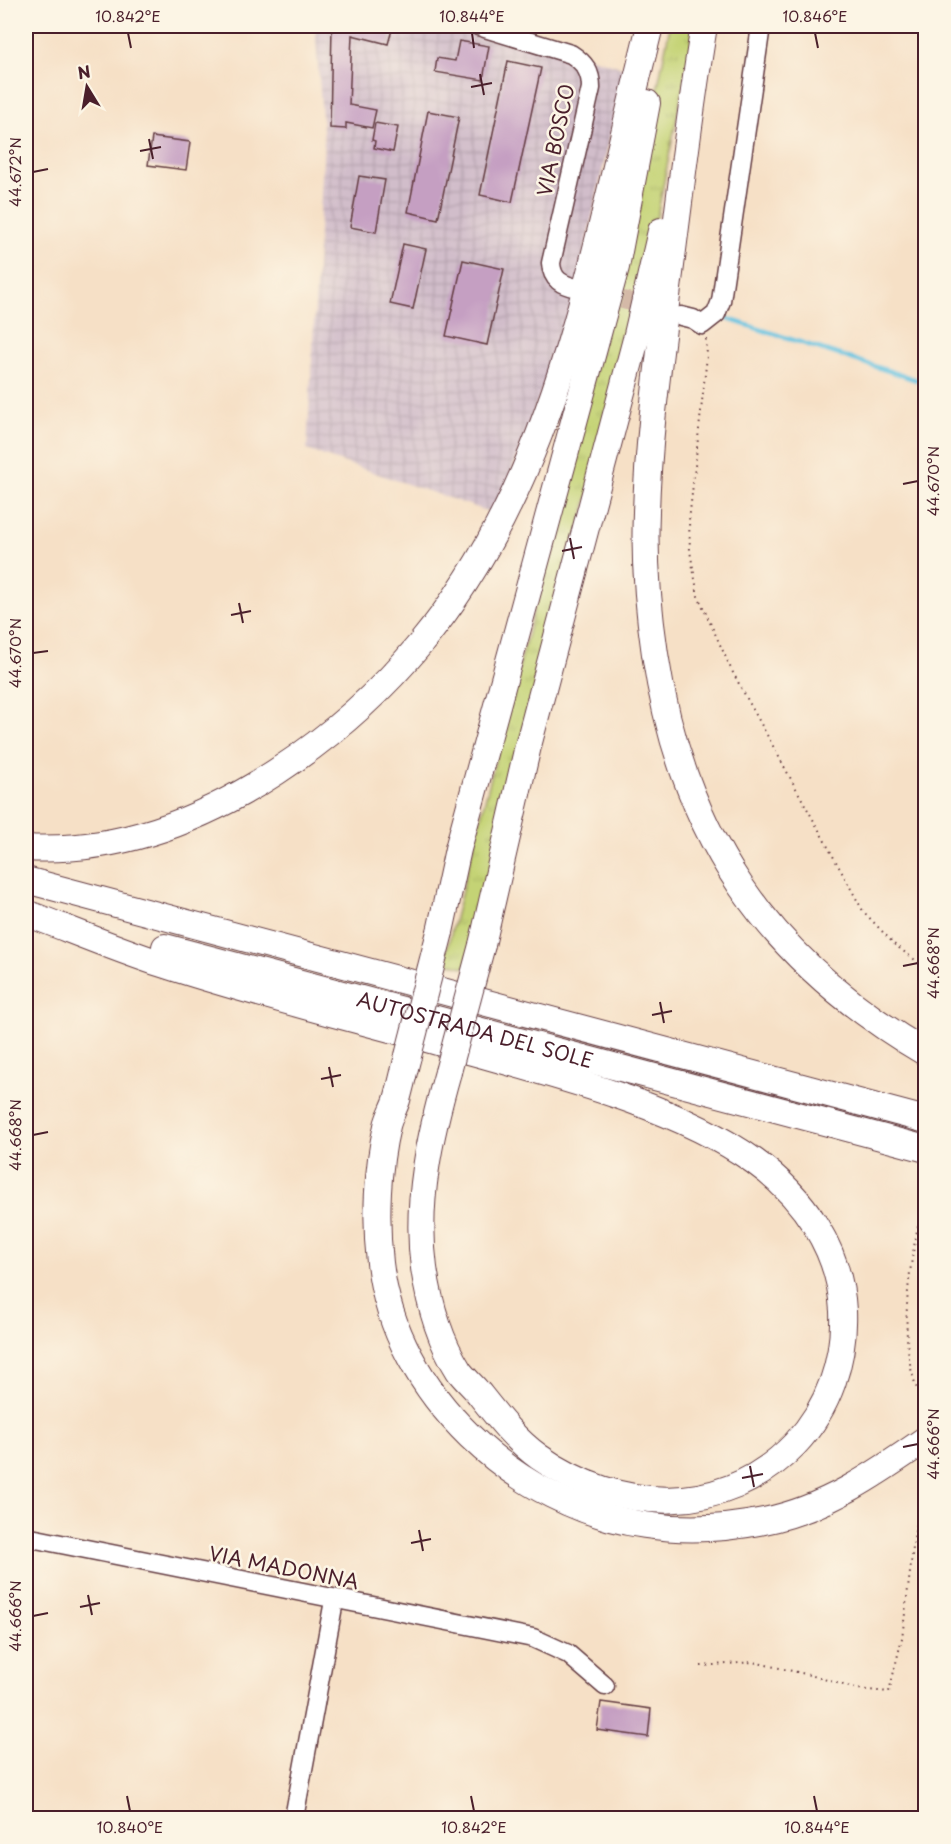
<svg xmlns="http://www.w3.org/2000/svg" width="951" height="1844" viewBox="0 0 951 1844" font-family="'Playpen Sans',sans-serif">
  <defs>
    <pattern id="industrial-grid" width="8" height="8" patternUnits="userSpaceOnUse" patternTransform="scale(1.5)"><rect width="8" height="8" fill="#d1bdca"/><path d="M0 4h8M4 0v8" fill="none" stroke="#b5a2ae"/></pattern>
    <pattern id="grass-tufts" width="24" height="20" patternUnits="userSpaceOnUse" patternTransform="scale(1.5)"><rect width="24" height="20" fill="#c4d375"/><path d="M3 7l-1-3M5 7V3M7 7l1-3M15 17l-1-3M17 17v-4M19 17l1-3" fill="none" stroke="#aab565"/></pattern>
  </defs>
  <rect width="100%" height="100%" fill="#fcf5e5"/>
  <filter id="ink" filterUnits="userSpaceOnUse"><feTurbulence type="fractalNoise" baseFrequency=".0167" numOctaves="2"/><feDisplacementMap in="SourceGraphic" scale="12" xChannelSelector="R" yChannelSelector="G"/><feConvolveMatrix kernelMatrix="1 2 1 2 8 2 1 2 1" color-interpolation-filters="sRGB"/></filter>
  <filter id="wash" filterUnits="userSpaceOnUse"><feTurbulence type="fractalNoise" baseFrequency=".008" numOctaves="4" result="noise"/><feDisplacementMap in="SourceGraphic" scale="24" xChannelSelector="R" yChannelSelector="G"/><feGaussianBlur stdDeviation="1.35" result="paint"/><feColorMatrix in="noise" values="0 0 0 0 0 0 0 0 0 0 0 0 0 0 0 0 0 1.4 0 .05"/><feComposite in="paint" operator="in"/></filter>
  <g filter="url(#wash)">
    <rect width="100%" height="100%" fill="#f6e0c6"/>
    <!-- industrial -->
    <polygon fill="url(#industrial-grid)" points="315,26 485,26 625,68 572,308 496,514 307,450 324,142"/>
    <!-- grass -->
    <polygon fill="url(#grass-tufts)" stroke="#877950" stroke-width="1.5" points="670,26 695,26 645,277 465,968 444,961 620,273"/>
    <g fill="none" stroke-linecap="round" stroke-linejoin="round">
      <!-- stream -->
      <polyline stroke="#62c2e1" stroke-width="4.5" points="725,318 926,383"/>
    </g>
    <g id="blocks">
      <!-- building -->
      <g fill="#c59fc2">
        <polygon points="332,26 393,26 388,44 352,35 349,105 376,110 372,128 346,123 346,129 330,128"/>
        <polygon points="459,41 489,46 483,80 435,72 437,58 455,61"/>
        <polygon points="508,61 541,68 512,202 480,195"/>
        <polygon points="428,111 459,117 438,219 408,212"/>
        <polygon points="375,123 398,127 393,152 374,148 375,141 372,140"/>
        <polygon points="152,137 190,142 186,170 148,165"/>
        <polygon points="359,176 385,180 376,232 350,227"/>
        <polygon points="403,244 426,249 413,309 390,304"/>
        <polygon points="463,260 504,269 487,345 446,336"/>
        <polygon points="601,1702 651,1709 648,1737 597,1730"/>
      </g>
    </g>
  </g>
  <g filter="url(#ink)">
    <use href="#blocks" fill-opacity="0" stroke="#643c42" stroke-width="1.5"/>
    <g fill="none" stroke-linecap="round" stroke-linejoin="round">
      <!-- minor-tunnel -->
      <polyline stroke="#d4b9a7" stroke-width="18" stroke-dasharray="18 9" stroke-linecap="butt" points="596,293 654,308"/>
      <!-- minor casing -->
      <g stroke="#643c42" stroke-width="21">
        <g id="minor">
          <path d="M 478,26 L 571,54 C 585,63 591,72 591,88 L 551,263 C 552,280 562,285 577,288"/>
          <polyline points="681,316 693,319 702,325 716,314 721,301 761,26"/>
          <polyline points="26,1537 533,1638 568,1654 605,1686"/>
          <polyline points="294,1818 334,1601"/>
        </g>
      </g>
      <!-- highway casing -->
      <g stroke="#643c42" stroke-width="28">
        <g id="highway">
          <path d="M 704,26 C 689,115 679,206 667,296 C 658,368 648,440 646,512 C 644,559 648,607 655,654 C 682,835 767,960 926,1053"/>
          <path d="M 26,848 C 116,853 201,821 276,772 C 546,596 577,312 650,26"/>
          <polyline points="26,880 926,1120"/>
          <path d="M 26,913 C 71,930 116,949 162,964 C 253,994 348,1017 441,1043 C 540,1072 670,1101 754,1161 C 803,1196 840,1249 843,1311 C 845,1360 829,1408 795,1444 C 724,1518 619,1514 539,1457 C 514,1439 496,1415 477,1391 C 471,1384 464,1378 459,1371 C 440,1341 429,1302 424,1268 C 415,1202 430,1135 448,1072"/>
          <polyline points="440,932 458,849 616,267 647,103"/>
          <polyline points="482,945 528,746 636,339 661,231"/>
          <path id="s1" d="M 165,947 L 926,1149"/>
          <path d="M 408,1056 C 404,1071 401,1086 397,1100 C 394,1109 389,1117 387,1126 C 377,1168 375,1219 380,1263 C 395,1394 517,1507 645,1525 C 685,1531 725,1529 764,1521 C 825,1509 876,1474 926,1439"/>
        </g>
      </g>
      <!-- path -->
      <g stroke="#643c42" stroke-width="2" stroke-dasharray="1.5 4.5" stroke-linecap="butt">
        <polyline points="706,339 707,356 689,521 690,551 698,596 732,671 863,911 895,945 926,968"/>
        <path d="M 926,1191 C 911,1252 891,1351 926,1407"/>
        <polyline points="701,1666 753,1662 810,1675 857,1689 889,1692 902,1638 916,1523 926,1509"/>
      </g>
      <!-- minor -->
      <use href="#minor" stroke="#fff" stroke-width="18"/>
      <!-- highway -->
      <use href="#highway" stroke="#fff" stroke-width="26"/>
      <!-- highway-bridge casing -->
      <g stroke="#643c42" stroke-width="28" stroke-linecap="butt">
        <g id="highway-bridge">
          <polyline points="408,1056 440,932"/>
          <polyline points="448,1072 482,945"/>
        </g>
      </g>
      <!-- highway-bridge -->
      <use href="#highway-bridge" stroke="#fff" stroke-width="26"/>
    </g>
  </g>
  <!-- ticks -->
  <path fill="none" stroke="#4a1f2b" stroke-width="2" d="M 128,33 L 131,48M 472,33 L 474,48M 815,33 L 818,48M 480,74 L 484,95M 471,87 L 492,83M 149,139 L 153,159M 140,151 L 161,147M 33,172 L 48,169M 903,484 L 918,481M 570,538 L 574,559M 562,551 L 582,547M 239,603 L 243,623M 231,615 L 251,611M 33,653 L 48,651M 903,966 L 918,963M 660,1002 L 664,1023M 652,1015 L 672,1011M 329,1067 L 333,1087M 321,1079 L 341,1075M 33,1135 L 48,1132M 903,1447 L 918,1444M 750,1466 L 754,1487M 742,1478 L 763,1474M 419,1530 L 423,1551M 411,1543 L 431,1539M 88,1595 L 92,1615M 80,1607 L 100,1603M 33,1616 L 48,1613M 127,1796 L 130,1811M 471,1796 L 474,1811M 814,1796 L 817,1811"/>
  <g text-anchor="middle" dominant-baseline="central" stroke-width="5" stroke-linejoin="round" paint-order="stroke">
    <!-- street labels -->
    <g font-size="20" fill="#4a1f2b" stroke="#fcf5e5">
      <text transform="translate(555 140) rotate(-78)">VIA BOSCO</text>
      <text stroke="none"><textPath href="#s1" startOffset="321">AUTOSTRADA DEL SOLE</textPath></text>
      <text transform="translate(284 1567) rotate(11)">VIA MADONNA</text>
    </g>
  </g>
  <!-- margin -->
  <rect width="951" height="1844" fill="none" stroke="#fcf5e5" stroke-width="66"/>
  <!-- north arrow -->
  <g transform="translate(87 87) rotate(349)" stroke="#fcf5e5" stroke-width="4.5" paint-order="stroke">
  <path d="M0-4.5L10 22L0 15L-10 22Z" fill="#4a1f2b"/>
  <text y="-9" font-size="16" font-weight="bold" text-anchor="middle" fill="#4a1f2b">N</text>
  </g>
  <rect x="33" y="33" width="885" height="1778" fill="none" stroke="#4a1f2b" stroke-width="2"/>
  <g font-size="15" text-anchor="middle" fill="#4a1f2b">
    <text x="128" y="22">10.842°E</text>
    <text x="472" y="22">10.844°E</text>
    <text x="815" y="22">10.846°E</text>
    <text transform="translate(16 172) rotate(-90)" y="5">44.672°N</text>
    <text transform="translate(934 481) rotate(-90)" y="5">44.670°N</text>
    <text transform="translate(16 653) rotate(-90)" y="5">44.670°N</text>
    <text transform="translate(934 963) rotate(-90)" y="5">44.668°N</text>
    <text transform="translate(16 1135) rotate(-90)" y="5">44.668°N</text>
    <text transform="translate(934 1444) rotate(-90)" y="5">44.666°N</text>
    <text transform="translate(16 1616) rotate(-90)" y="5">44.666°N</text>
    <text x="130" y="1833">10.840°E</text>
    <text x="474" y="1833">10.842°E</text>
    <text x="817" y="1833">10.844°E</text>
  </g>
</svg>
